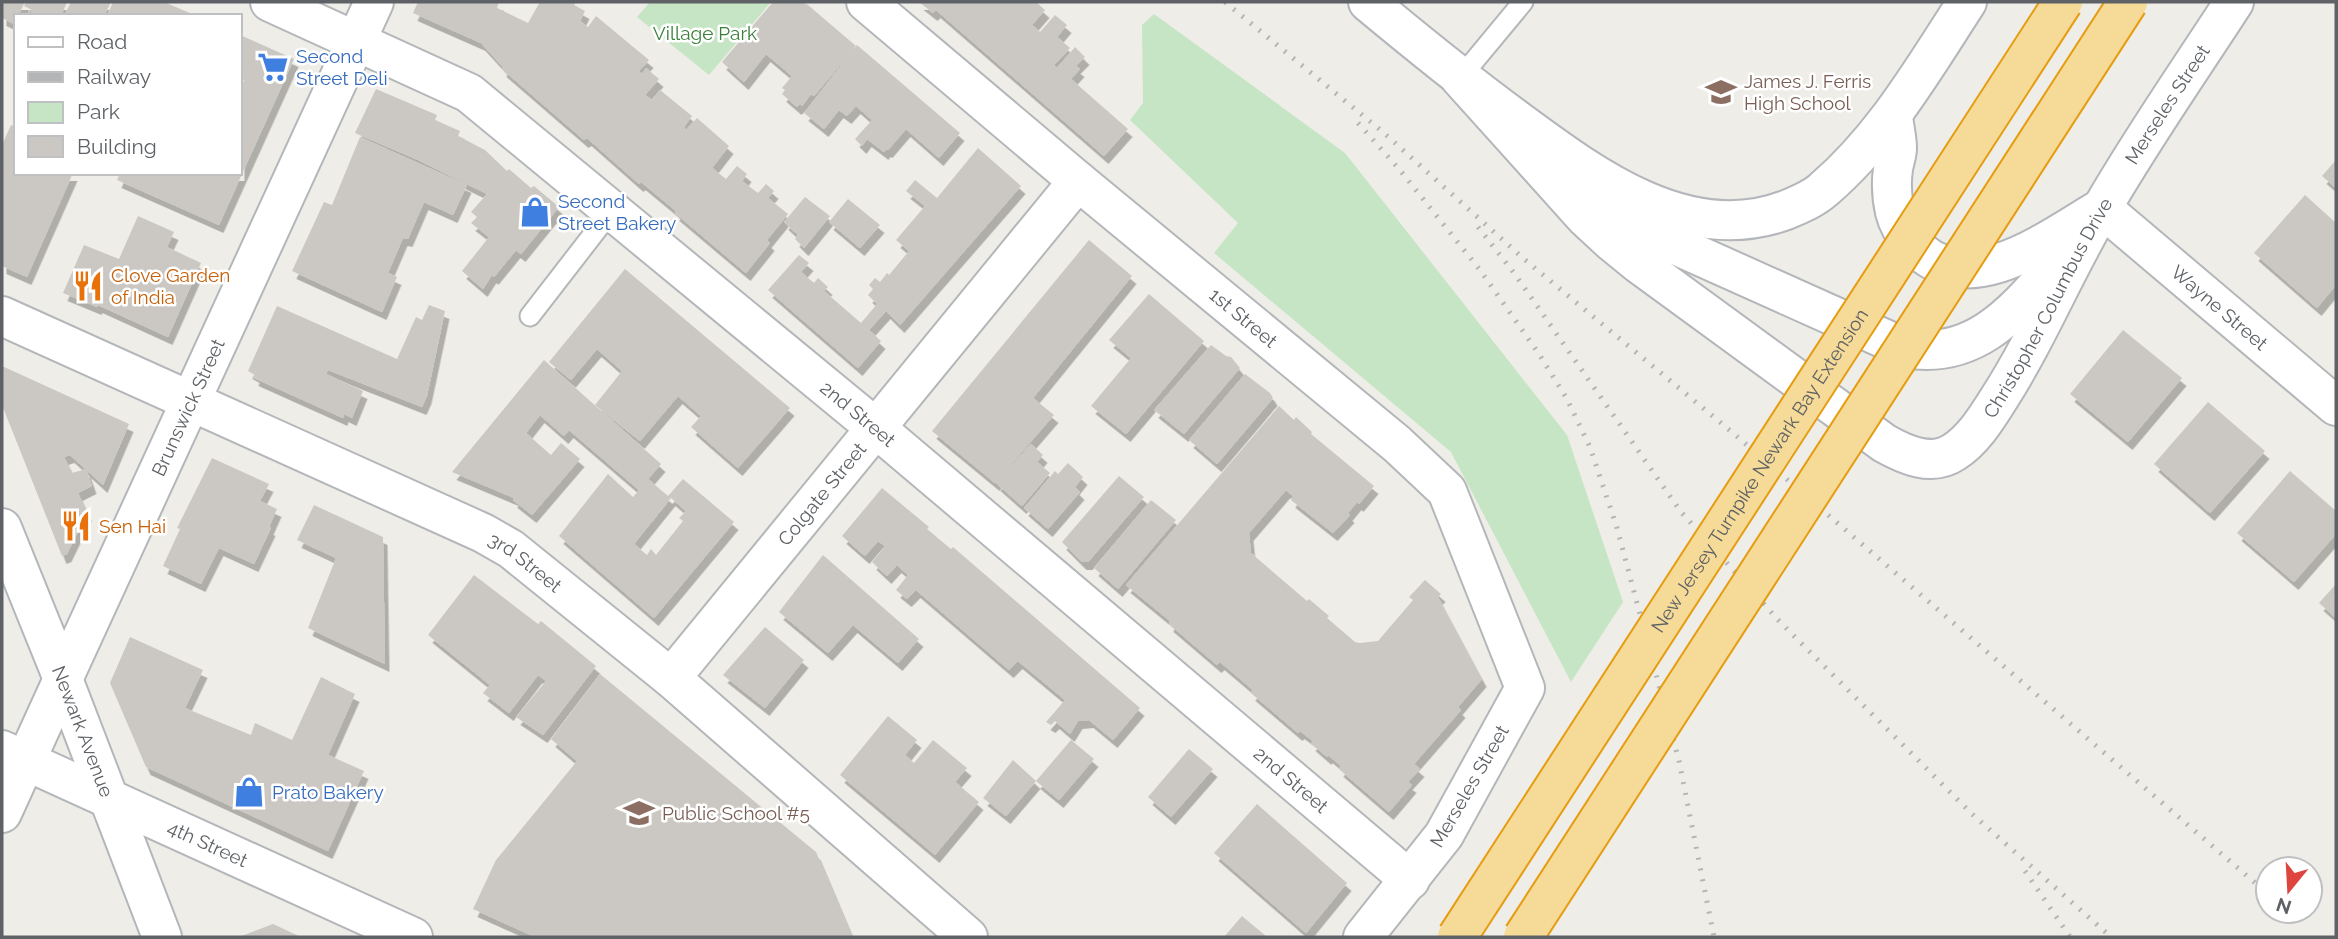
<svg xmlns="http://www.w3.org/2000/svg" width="2338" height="939" viewBox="0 0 2338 939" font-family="Raleway,sans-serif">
  <defs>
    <filter id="shadow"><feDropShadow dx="4.5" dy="8" stdDeviation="0" flood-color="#0004"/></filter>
  </defs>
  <rect width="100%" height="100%" fill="#efede7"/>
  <!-- green -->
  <g fill="#c6e5c5">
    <polygon points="650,2 771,2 709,75 637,17"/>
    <polygon points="1154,14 1345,153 1567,435 1623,602 1571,682 1451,452 1214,253 1238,223 1130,120 1143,103 1142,25"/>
  </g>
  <!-- building -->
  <g fill="#cbc8c4" fill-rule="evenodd" filter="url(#shadow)">
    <polygon points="2,2 25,2 18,16 16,16 14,24 2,18"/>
    <polygon points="26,2 67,2 61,16 30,16 32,10 24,6"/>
    <polygon points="71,2 111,2 104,16 64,16"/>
    <polygon points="113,2 164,2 197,16 107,16"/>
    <polygon points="418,2 499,2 497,8 528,23 540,2 576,2 574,5 585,11 580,21 588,27 596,16 649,60 639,71 642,74 646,68 659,79 645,95 652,100 660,90 692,116 684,127 686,130 697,118 729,146 712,168 726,179 737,166 747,174 742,181 758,193 766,184 774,191 768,198 788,214 767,240 770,243 746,273 675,213 676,211 641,182 639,184 587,138 584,140 502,69 503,67 481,43 413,13"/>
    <polygon points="773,2 801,2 808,5 856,46 814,96 811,94 802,106 800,104 797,107 782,94 785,90 782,88 792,76 766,54 744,82 722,62"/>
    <polygon points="919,2 1036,2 1045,10 1032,25 1040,32 1055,15 1067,25 1057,37 1070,48 1054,65 1057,68 1075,47 1085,57 1076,66 1080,69 1071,79 1128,129 1104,156 936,10 933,13"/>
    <polygon points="240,35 294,59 219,225 117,180 120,173 240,173 240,107 242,102 240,101 240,90 244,80 240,79"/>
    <polygon points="857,45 960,133 939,158 906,129 888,150 886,149 884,152 867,139 862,146 855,139 872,120 856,106 847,116 839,110 824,129 804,113"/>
    <polygon points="376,89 437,115 435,120 460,131 458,136 485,150 507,171 509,169 531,188 534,186 559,207 521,254 516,250 494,277 492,275 483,289 462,271 489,237 471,223 477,217 471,212 487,194 418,160 355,133"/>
    <polygon points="11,125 16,127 16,173 73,173 27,277 2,266 2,145"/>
    <polygon points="360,137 467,185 453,215 424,202 408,239 403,238 388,273 397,277 382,312 292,271 324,202 332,205"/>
    <polygon points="978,148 1021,186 900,325 886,311 869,330 881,341 858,368 768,290 799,255 809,263 801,272 814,283 818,278 828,287 824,291 861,323 877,304 868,295 873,289 869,285 875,278 880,282 887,273 889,275 909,251 896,240 925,206 906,191 915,180 937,198"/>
    <polygon points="2336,160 2336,188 2322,176"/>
    <polygon points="2305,195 2336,223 2336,285 2317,308 2254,253"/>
    <polygon points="805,197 830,216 804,248 795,239 798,235 784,222"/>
    <polygon points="848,199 880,225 860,248 829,222"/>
    <polygon points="138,216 174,232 167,247 201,263 168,337 98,305 97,307 63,293 84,245 119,259"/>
    <polygon points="1089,240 1132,276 1033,398 1054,415 995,483 932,431"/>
    <polygon points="625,269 790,408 738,468 691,427 701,416 678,396 640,441 595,405 622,371 597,349 571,380 549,362"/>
    <polygon points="1149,294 1204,341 1126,434 1091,406 1131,358 1109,340"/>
    <polygon points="429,305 445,311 427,396 422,407 328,370 326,374 363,391 352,418 344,414 343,418 254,378 255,375 248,371 277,306 397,359 416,317 422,320"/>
    <polygon points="2123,330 2182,378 2128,442 2070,394"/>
    <polygon points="1211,345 1226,356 1231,357 1240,368 1184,434 1154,410"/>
    <path d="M 544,360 L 661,464 L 648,479 L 668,496 L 683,479 L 734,522 L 654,618 L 559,536 L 608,474 L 633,497 L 639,490 L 569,430 L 564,436 L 540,415 L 526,433 L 551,455 L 561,443 L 580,459 L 532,515 L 513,500 L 514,498 L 452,472 ZM 671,498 L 686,511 L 679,518 L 683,521 L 656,555 L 651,549 L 647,555 L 634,544 Z"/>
    <polygon points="2,366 129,424 103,485 70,455 64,457 72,473 86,469 92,486 78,493 87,513 67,554 62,556 2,405"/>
    <polygon points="1245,374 1270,393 1273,398 1217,464 1189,440"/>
    <polygon points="2208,402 2265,451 2210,513 2154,464"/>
    <polygon points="1279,406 1294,420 1296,417 1312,432 1311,434 1374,486 1359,504 1357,502 1348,513 1350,515 1333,533 1291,500 1293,496 1286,490 1249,533 1251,553 1307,601 1309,599 1329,616 1327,618 1355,642 1360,643 1378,641 1413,600 1409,597 1425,580 1441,594 1438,597 1482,679 1458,707 1461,710 1414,764 1420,769 1408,782 1412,785 1389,812 1339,769 1341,766 1328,755 1327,757 1311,743 1313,741 1300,731 1298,733 1251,693 1253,690 1220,662 1217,665 1169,624 1170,621 1126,585"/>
    <polygon points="1031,444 1043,455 1037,462 1050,473 1022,506 996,483"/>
    <polygon points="212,458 269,484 260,501 277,509 269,527 271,528 254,564 219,548 201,584 163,566 180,529 177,528"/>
    <polygon points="1068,463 1083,477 1075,487 1080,492 1048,529 1024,508 1055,471 1058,474"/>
    <polygon points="2290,471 2336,511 2336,534 2294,582 2237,533"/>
    <polygon points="1119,476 1144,497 1088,562 1082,562 1062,542"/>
    <polygon points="882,488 929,527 927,529 951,549 953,547 1140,708 1113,740 1089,720 1078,721 1070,734 1055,721 1051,725 1046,722 1065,700 1018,661 1009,670 916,590 907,599 896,590 908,575 897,565 887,576 872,562 885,546 878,541 865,556 842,536"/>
    <polygon points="1151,500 1176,520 1118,589 1094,568"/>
    <polygon points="314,505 383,537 385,664 308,628 336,558 297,540"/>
    <polygon points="823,555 919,639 898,663 853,625 828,653 779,612"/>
    <polygon points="474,575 538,624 541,621 596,666 543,735 516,717 546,681 538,675 509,713 483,693 490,685 428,635"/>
    <polygon points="2336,584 2336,618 2319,603"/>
    <polygon points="765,627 804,660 765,708 723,675"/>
    <polygon points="130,637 203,670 185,708 251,735 255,723 292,740 321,677 355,694 328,755 364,771 328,851 146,767 110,683"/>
    <polygon points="600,674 816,852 852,937 535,937 473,909 496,860 577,761 551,739"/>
    <polygon points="888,716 917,740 905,755 914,763 933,740 967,768 955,782 979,802 935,855 840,775"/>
    <polygon points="1071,740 1094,759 1059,800 1036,781"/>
    <polygon points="1189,749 1213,769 1171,817 1148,797"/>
    <polygon points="1013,760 1036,781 1006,816 983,798"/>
    <polygon points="1257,804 1347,883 1306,933 1214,853"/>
    <polygon points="1242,916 1267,937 1224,937"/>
    <polygon points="273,924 301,937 239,937"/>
  </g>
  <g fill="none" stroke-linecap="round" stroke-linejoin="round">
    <!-- lane casing -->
    <g stroke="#b4b7ba" stroke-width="23">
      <g id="lane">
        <polyline points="1460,78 1523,2"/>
        <polyline points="530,316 612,210"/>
      </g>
    </g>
    <!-- street casing -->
    <g stroke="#b4b7ba" stroke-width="42">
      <g id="street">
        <path id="s1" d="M 270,2 L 469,93 L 877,429 L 1410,880"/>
        <path id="s2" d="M 866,2 L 1078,181 L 1397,444 L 1447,491 L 1525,688 L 1444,835 L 1363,937"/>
        <path id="s3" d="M 2102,208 L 2336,406"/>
        <path id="s4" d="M 2,316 L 483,533 L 511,549 L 671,678 L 968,937"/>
        <path id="s5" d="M 671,678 L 1078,181"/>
        <path id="s6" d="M 2,750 L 413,937"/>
        <polyline points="2,813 63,679"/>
      </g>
    </g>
    <!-- secondary casing -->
    <g stroke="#b3b6ba" stroke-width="42">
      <g id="secondary">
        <path d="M 1368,2 C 1416,42 1463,80 1513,117 C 1589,173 1686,248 1786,210 C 1798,205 1813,199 1823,190 C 1884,138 1924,68 1967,2"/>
        <path id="s7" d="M 1460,78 L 1585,217 L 1612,242 L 1639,264 L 1884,443 C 1905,455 1932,467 1954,452 C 1973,440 1986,419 1998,400 C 2038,338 2065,270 2102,208 C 2143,137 2190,70 2234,2"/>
        <path d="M 1893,116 C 1894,127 1897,138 1897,148 C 1897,155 1894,162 1893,169 C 1891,183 1892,199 1895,212 C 1899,228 1909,241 1921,252 C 1975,298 2053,236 2102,208"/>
        <path d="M 1590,196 L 1618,216 L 1644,231 L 1905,348 C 1975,361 2015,311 2057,264"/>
        <path id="s8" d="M 2,528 L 63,679 L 162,937"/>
        <path id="s9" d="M 63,679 L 374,2"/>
      </g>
    </g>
    <!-- lane -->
    <use href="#lane" stroke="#fff" stroke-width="19"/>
    <!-- street -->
    <use href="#street" stroke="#fff" stroke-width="38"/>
    <!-- secondary -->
    <use href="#secondary" stroke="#fff" stroke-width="38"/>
    <!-- rail -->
    <g stroke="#b4b5b6" stroke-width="5" stroke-dasharray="2 9" stroke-linecap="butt">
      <polyline points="1225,2 1384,133 1524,259 1733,433 2268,894"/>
      <polyline points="1358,123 1399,169 1480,270 1539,354 1567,399 1590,447 1617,528 1679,761 1714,937"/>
      <polyline points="1478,227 1514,273 1681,512 1780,622 1972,814 2111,937"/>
      <polyline points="2025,871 2070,937"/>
      <polyline points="2287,911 2290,913"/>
    </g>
    <!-- highway-bridge casing -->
    <g stroke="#e69c10" stroke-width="42" stroke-linecap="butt">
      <g id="highway-bridge">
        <path id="s10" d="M 1457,937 L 2063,2"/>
        <polyline points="1523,937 2128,2"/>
      </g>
    </g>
    <!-- highway-bridge -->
    <use href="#highway-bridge" stroke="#f6da97" stroke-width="38"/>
  </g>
  <!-- icons -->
  <defs>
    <g id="supermarket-bare" transform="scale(2.415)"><path d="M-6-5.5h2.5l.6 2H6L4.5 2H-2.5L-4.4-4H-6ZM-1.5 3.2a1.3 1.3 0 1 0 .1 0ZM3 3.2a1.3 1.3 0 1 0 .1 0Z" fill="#3f7fe0" stroke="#fff" stroke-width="2.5" paint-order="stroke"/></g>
    <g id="school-bare" transform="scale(2.415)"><path d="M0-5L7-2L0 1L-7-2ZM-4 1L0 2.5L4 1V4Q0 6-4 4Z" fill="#8d6e63" stroke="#fff" stroke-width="2.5" paint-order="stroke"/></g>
    <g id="shop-bare" transform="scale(2.415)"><path d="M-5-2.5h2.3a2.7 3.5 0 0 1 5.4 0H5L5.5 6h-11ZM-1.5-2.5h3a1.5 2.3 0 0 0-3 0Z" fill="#3f7fe0" stroke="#fff" stroke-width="2.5" paint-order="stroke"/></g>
    <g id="restaurant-bare" transform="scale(2.415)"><path d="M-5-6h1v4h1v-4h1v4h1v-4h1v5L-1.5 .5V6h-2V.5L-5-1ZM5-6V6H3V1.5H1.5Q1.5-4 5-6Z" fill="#e8710a" stroke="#fff" stroke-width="2.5" paint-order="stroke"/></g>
  </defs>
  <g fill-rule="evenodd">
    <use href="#supermarket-bare" x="273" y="67"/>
    <use href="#school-bare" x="1721" y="92"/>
    <use href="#shop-bare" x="535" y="212"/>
    <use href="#restaurant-bare" x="88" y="286"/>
    <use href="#restaurant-bare" x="76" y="526"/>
    <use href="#shop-bare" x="249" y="792"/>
    <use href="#school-bare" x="639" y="813"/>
  </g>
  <g text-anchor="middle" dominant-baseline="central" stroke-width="5" stroke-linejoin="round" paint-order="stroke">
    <!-- park labels -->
    <g font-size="19" fill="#3a803b" stroke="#fff">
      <text x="705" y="33">Village Park</text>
    </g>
    <!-- shop labels -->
    <g font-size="19" fill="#366cbe" stroke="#fff" text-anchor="start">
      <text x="296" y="56">Second<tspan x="296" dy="22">Street Deli</tspan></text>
      <text x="558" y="201">Second<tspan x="558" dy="22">Street Bakery</tspan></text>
      <text x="272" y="792">Prato Bakery</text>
    </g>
    <!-- education labels -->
    <g font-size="19" fill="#785e54" stroke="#fff" text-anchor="start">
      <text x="1744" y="81">James J. Ferris<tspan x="1744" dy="22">High School</tspan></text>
      <text x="662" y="813">Public School #5</text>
    </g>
    <!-- street labels -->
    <g font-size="19" fill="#5e6266" stroke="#fff">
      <text stroke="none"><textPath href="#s7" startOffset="1046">Merseles Street</textPath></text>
      <text stroke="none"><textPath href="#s3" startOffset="154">Wayne Street</textPath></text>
      <text stroke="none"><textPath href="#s2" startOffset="492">1st Street</textPath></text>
      <text stroke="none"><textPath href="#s7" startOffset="810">Christopher Columbus Drive</textPath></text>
      <text stroke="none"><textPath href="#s9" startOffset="299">Brunswick Street</textPath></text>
      <text stroke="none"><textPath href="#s1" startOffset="723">2nd Street</textPath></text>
      <text stroke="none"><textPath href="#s10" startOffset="556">New Jersey Turnpike Newark Bay Extension</textPath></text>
      <text stroke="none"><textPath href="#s5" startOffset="238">Colgate Street</textPath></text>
      <text stroke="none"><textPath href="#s4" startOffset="579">3rd Street</textPath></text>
      <text stroke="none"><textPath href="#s8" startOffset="219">Newark Avenue</textPath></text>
      <text stroke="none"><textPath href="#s1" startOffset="1290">2nd Street</textPath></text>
      <text transform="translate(1469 786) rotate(-60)">Merseles Street</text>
      <text stroke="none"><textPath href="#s6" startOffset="226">4th Street</textPath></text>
    </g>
    <!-- food labels -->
    <g font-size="19" fill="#c56008" stroke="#fff" text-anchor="start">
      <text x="111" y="275">Clove Garden<tspan x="111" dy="22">of India</tspan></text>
      <text x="99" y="526">Sen Hai</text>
    </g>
  </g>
  <!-- border -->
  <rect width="2338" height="939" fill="none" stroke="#5e6266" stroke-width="7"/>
  <!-- legend -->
  <rect x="14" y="14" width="228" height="161" fill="#ffffff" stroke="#bfc0c2" stroke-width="2"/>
  <rect x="28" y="37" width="35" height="10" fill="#ffffff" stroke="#bfc0c2" stroke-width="2"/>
  <text x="77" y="49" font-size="21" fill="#5e6266">Road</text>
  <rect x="28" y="72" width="35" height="10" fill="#b4b5b6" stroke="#bfc0c2" stroke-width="2"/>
  <text x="77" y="84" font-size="21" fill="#5e6266">Railway</text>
  <rect x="28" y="102" width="35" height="21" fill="#c6e5c5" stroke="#bfc0c2" stroke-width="2"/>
  <text x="77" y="119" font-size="21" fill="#5e6266">Park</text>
  <rect x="28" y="136" width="35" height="21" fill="#cbc8c4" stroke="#bfc0c2" stroke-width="2"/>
  <text x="77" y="154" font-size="21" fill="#5e6266">Building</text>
  <!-- north arrow -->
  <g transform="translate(2289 890) rotate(198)"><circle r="33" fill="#ffffff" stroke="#bfc0c2" stroke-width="2"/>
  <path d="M0-5L12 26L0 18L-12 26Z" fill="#de453e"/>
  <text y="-10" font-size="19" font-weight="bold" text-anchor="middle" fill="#5e6266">N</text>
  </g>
</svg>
